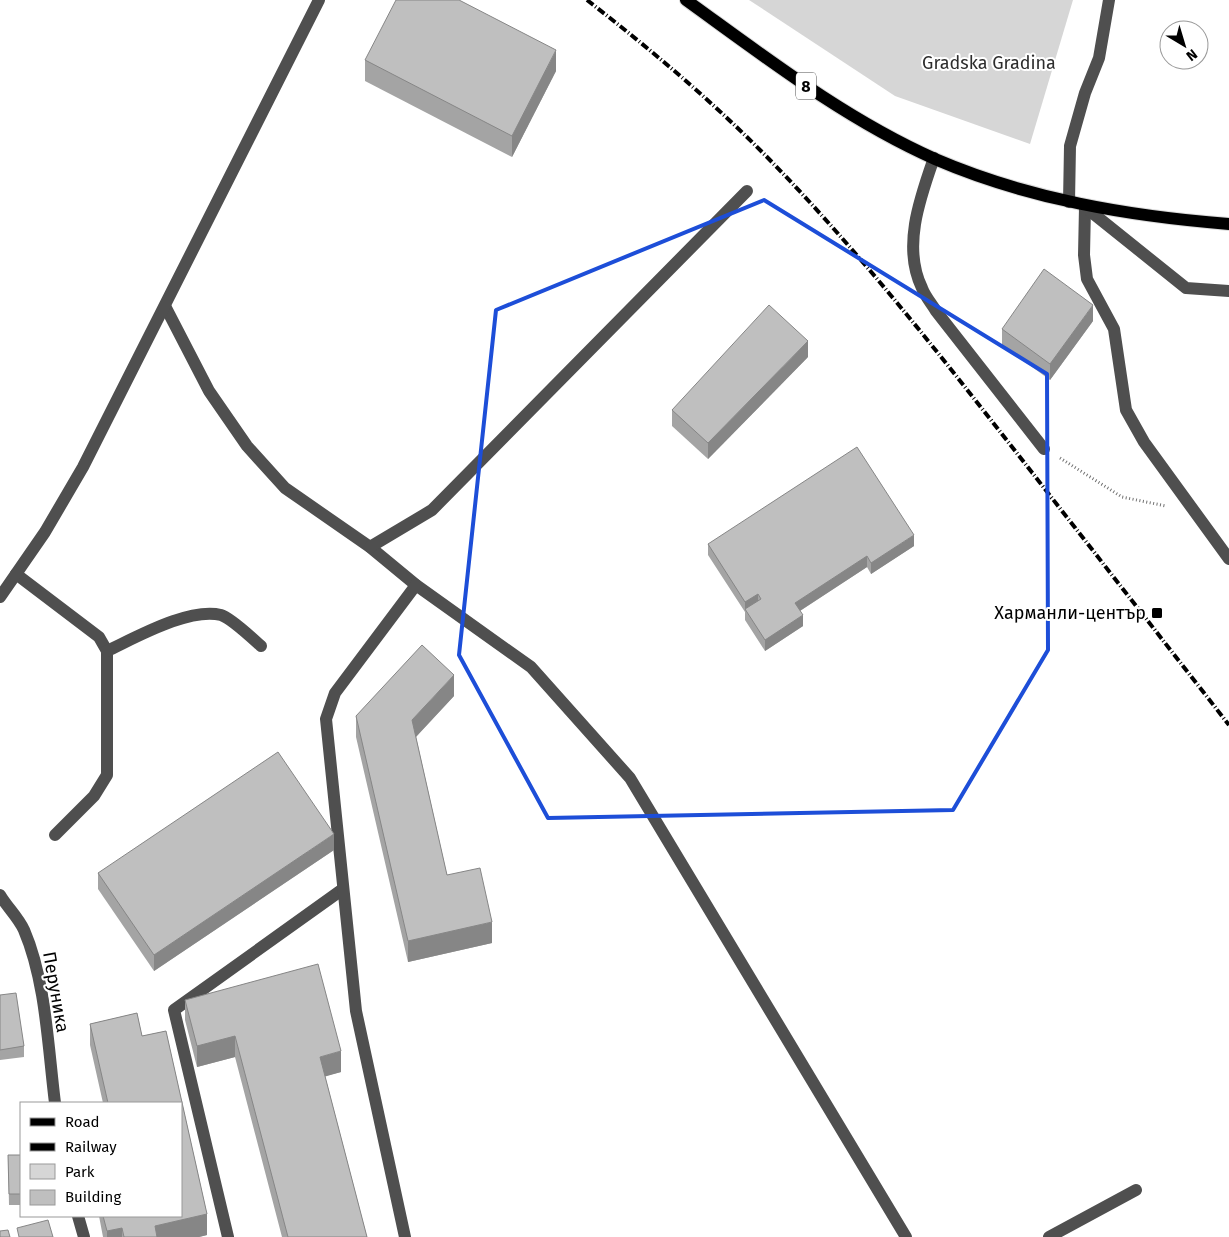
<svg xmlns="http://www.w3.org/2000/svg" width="1229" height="1237" viewBox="0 0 1229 1237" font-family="'Fira Sans',sans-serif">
  <rect width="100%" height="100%" fill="#fff"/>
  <!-- green -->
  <polygon fill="#d6d6d6" points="749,0 1073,0 1030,144 895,96"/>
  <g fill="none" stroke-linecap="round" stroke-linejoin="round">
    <!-- major casing -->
    <g stroke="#dbdbdb" stroke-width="14">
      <path id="major" d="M 686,0 C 765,57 845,119 935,159 C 1028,199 1128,216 1229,224"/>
    </g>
    <!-- path -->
    <polyline stroke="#717171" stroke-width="3" stroke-dasharray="1 2.5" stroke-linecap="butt" points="1060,458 1122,497 1166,506"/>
    <!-- minor -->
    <g stroke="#4f4f4f" stroke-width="12">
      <path d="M 934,158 C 920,198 902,247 922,288 C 925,296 931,303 936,311 L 1044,449"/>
      <polyline points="1069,202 1070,146 1085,93 1099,58 1109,0"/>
      <polyline points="1085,207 1084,255 1087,279 1114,329 1126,410 1144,442 1229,559"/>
      <polyline points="1085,207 1186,288 1229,291"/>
      <polyline points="165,306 209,391 247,446 285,488 370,547 416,585 531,667 630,778 906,1237"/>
      <polyline points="370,547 432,510 747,191"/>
      <polyline points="16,574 99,637 107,651 107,775 94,796 55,835"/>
      <polyline points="0,597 45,532 83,467 319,0"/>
      <path d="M 107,651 C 135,638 189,607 221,615 C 231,618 252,638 261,646"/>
      <path d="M 0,895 C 7,907 18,917 24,930 C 46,981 48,1048 55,1103"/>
      <polyline points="78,1216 84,1237"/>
      <polyline points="228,1237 174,1010 343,889"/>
      <polyline points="405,1237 356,1011 326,719 335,693 416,585"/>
      <polyline points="1049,1237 1136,1190"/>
    </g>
    <!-- major -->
    <use href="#major" stroke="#000" stroke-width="12"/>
    <!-- rail -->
    <path stroke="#000" stroke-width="4" stroke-dasharray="8 2.5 1 2.5" stroke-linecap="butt" d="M 587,0 C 650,49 711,100 767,157 C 857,249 937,351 1016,452 C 1087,543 1158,634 1229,725"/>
  </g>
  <!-- wall -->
  <g fill="#a4a4a4">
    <polygon points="365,60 556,71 512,157 365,81"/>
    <polygon points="1093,321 1050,380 1002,345 1002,329"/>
    <polygon points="808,357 708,459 672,426 672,410"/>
    <polygon points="708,544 914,546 871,574 867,567 800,611 803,626 765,651 745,620 745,612 708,555"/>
    <polygon points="454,696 416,737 447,875 492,943 408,962 356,737 356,716"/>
    <polygon points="334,850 154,971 98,889 98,873"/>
    <polygon points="0,995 24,1046 24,1057 0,1060"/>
    <polygon points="185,1000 341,1072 325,1076 367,1237 282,1237 235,1057 197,1067 185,1020"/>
    <polygon points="137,1013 142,1036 166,1031 207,1214 207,1235 199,1237 103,1237 99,1216 181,1216 181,1103 103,1103 90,1045 90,1024"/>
    <polygon points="8,1155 21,1155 21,1205 9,1205"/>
  </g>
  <!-- shaded-wall -->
  <g fill="#868686">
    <polygon points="556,50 556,71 512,157 512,136"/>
    <polygon points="1093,305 1093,321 1050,380 1050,364"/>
    <polygon points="808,341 808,357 708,459 708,443"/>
    <polygon points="914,535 914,546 871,574 871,563"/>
    <polygon points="867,556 867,567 795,614 795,603"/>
    <polygon points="758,594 758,605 745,610 745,602"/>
    <polygon points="803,615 803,626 765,651 765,640"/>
    <polygon points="454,675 454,696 412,741 412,720"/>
    <polygon points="334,834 334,850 154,971 154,955"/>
    <polygon points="492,922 492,943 408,962 408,941"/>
    <polygon points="235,1036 235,1057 197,1067 197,1046"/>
    <polygon points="341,1051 341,1072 320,1078 320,1057"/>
    <polygon points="207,1214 207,1235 199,1237 155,1237 155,1226"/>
    <polygon points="122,1228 122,1237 107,1237 107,1231"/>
  </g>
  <!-- building -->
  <g fill="#bfbfbf" stroke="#868686">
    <polygon points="396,0 459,0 556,50 512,136 365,60"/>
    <polygon points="1044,269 1093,305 1050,364 1002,329"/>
    <polygon points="769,305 808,341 708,443 672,410"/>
    <polygon points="857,447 914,535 871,563 867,556 795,603 803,615 765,640 745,609 761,599 758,594 745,602 708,544"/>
    <polygon points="422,645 454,675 412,720 447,875 480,868 492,922 408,941 356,716"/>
    <polygon points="278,752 334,834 154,955 98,873"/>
    <polygon points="318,964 341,1051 320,1057 367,1237 288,1237 235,1036 197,1046 185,1000"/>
    <polygon points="16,993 24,1046 0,1050 0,995"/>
    <polygon points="137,1013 142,1036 166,1031 207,1214 155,1226 157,1237 124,1237 122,1228 107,1231 103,1216 181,1216 181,1103 108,1103 90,1024"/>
    <polygon points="8,1155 21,1155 21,1194 9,1194"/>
    <polygon points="48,1220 53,1237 19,1237 17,1228"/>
    <polygon points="8,1230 10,1237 0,1237 0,1231"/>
  </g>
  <!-- marked area -->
  <path fill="none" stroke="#1d4ed8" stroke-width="4" stroke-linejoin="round" d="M 764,200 L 1047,374 L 1048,650 L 953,810 L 548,818 L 459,655 L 496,310 Z"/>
  <!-- markers -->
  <rect fill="#000" stroke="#fff" stroke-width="2" x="1151" y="607" width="12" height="12" rx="2.5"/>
  <g text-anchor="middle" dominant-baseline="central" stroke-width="4" stroke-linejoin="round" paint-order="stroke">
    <!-- shield labels -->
    <rect fill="#fff" stroke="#4c4c4c" stroke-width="1" x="796" y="72.5" width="20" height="27" rx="4"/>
    <g font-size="16" font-weight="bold" fill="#000">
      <text x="806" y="86">8</text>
    </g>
    <!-- park labels -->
    <g font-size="18" fill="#2d2d2d" stroke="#fff">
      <text x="989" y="63">Gradska Gradina</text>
    </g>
    <!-- poi labels -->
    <g font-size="18" fill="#000" stroke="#fff" text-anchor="end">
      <text x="1146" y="613">Харманли-център</text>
    </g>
    <!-- street labels -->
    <g font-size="18" fill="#000" stroke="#fff">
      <text transform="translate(56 992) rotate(80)">Перуника</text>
    </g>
  </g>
  <!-- legend -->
  <rect x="20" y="1102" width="162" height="115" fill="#ffffff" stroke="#999999"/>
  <rect x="30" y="1118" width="25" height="8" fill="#000000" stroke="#999999"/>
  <text x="65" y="1127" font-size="15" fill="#000000">Road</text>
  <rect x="30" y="1143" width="25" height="8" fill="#000000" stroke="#999999"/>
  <text x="65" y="1152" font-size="15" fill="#000000">Railway</text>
  <rect x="30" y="1164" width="25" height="15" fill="#d6d6d6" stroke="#999999"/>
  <text x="65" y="1177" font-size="15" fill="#000000">Park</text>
  <rect x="30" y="1190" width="25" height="15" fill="#bfbfbf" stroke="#999999"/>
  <text x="65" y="1202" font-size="15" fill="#000000">Building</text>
  <!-- north arrow -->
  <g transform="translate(1184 45) rotate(142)"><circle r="24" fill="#ffffff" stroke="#999999"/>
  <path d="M0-4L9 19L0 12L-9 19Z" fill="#000000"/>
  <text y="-8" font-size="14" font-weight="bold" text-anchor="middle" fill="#000000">N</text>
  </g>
</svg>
